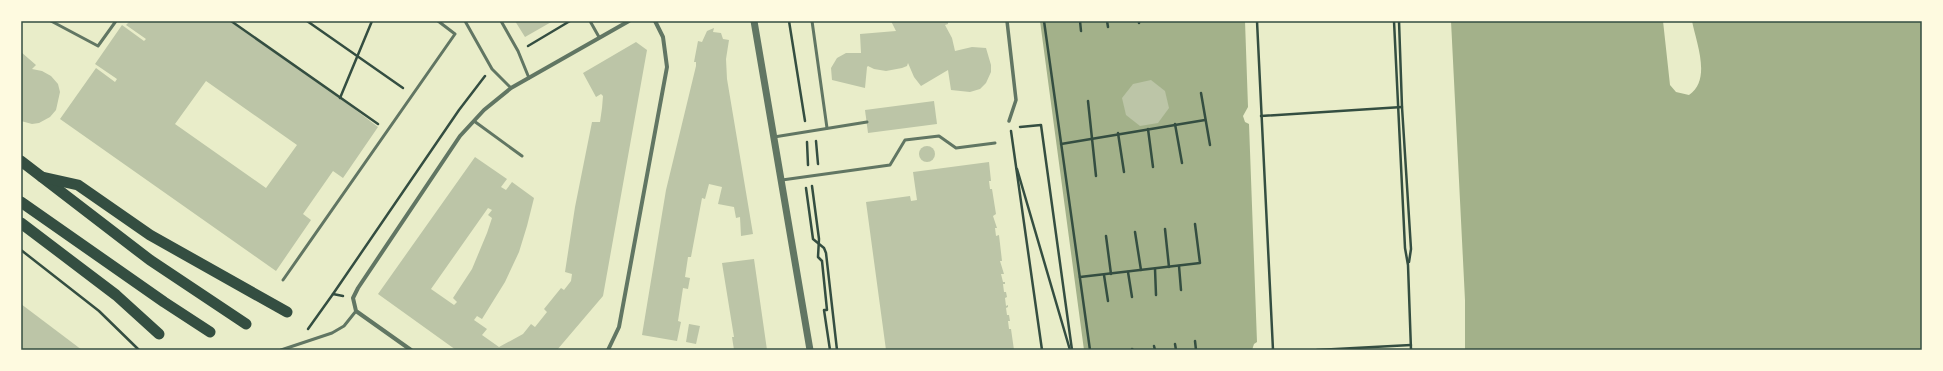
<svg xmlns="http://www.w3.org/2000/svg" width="1943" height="371" viewBox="0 0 1943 371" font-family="Georgia,serif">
  <rect width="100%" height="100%" fill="#e9edc9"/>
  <!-- water -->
  <g fill="#a3b18a">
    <polygon points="1040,21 1245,21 1248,107 1243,116 1245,122 1249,124 1257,342 1254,344 1252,350 1084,350"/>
    <path d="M 1451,21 L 1663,21 L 1670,85 L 1676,92 L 1689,95 C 1712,80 1696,42 1692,21 L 1922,21 L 1922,350 L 1465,350 L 1465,300 Z"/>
  </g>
  <!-- building -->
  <g fill="#bcc5a7" fill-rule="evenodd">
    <path d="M 130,21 L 229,21 L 340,98 L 378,127 L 343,178 L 333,171 L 303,214 L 311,220 L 276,271 L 60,119 L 96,68 L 115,82 L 117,79 L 95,64 L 122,25 L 144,41 L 146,39 L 126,25 ZM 206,81 L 297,145 L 266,188 L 175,124 Z"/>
    <polygon points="515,21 553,21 525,37"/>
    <polygon points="891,21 948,21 948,24 945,25 952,38 955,51 972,47 986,48 991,65 991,72 986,83 980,89 970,92 951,90 948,70 921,86 914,77 908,63 907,66 902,68 886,71 874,69 868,66 867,67 865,88 832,80 831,68 837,58 846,53 861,53 860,34 896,31"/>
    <polygon points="714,28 713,32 721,33 723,39 729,40 726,59 727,79 753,234 741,236 740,217 736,218 734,207 718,204 722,187 709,184 705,199 702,198 691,257 688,257 685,277 690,278 688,289 683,288 678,321 681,322 677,341 642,335 666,190 696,66 696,62 694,62 698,41 702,42 707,31"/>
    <path d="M 636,42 L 647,50 L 603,296 L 557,350 L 456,350 L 378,294 L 475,157 L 507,179 L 501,187 L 506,190 L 512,182 L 534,198 L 527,226 L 519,252 L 505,282 L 482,319 L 477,316 L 474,320 L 487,329 L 482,335 L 499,347 L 523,334 L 531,324 L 535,327 L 547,312 L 544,309 L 561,288 L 564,290 L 571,281 L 572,274 L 565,272 L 575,207 L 592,122 L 600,122 L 602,108 L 603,96 L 601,94 L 596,97 L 583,73 ZM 488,208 L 492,210 L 488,215 L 492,218 L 487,233 L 472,269 L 453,298 L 457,302 L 454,305 L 431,289 Z"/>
    <polygon points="21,52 36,65 32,69 42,71 51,76 58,84 60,92 56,110 50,117 39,123 32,124 21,121"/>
    <polygon points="1151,80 1165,91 1169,108 1158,123 1140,126 1126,115 1122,98 1133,84"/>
    <polygon points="934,101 937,124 868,133 865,110"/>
    <circle cx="927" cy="154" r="8"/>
    <polygon points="989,162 991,181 989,181 990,189 992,189 996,214 993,216 997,228 995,228 996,236 999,235 1002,261 1000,261 1004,274 1001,274 1003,282 1005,282 1005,284 1003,284 1004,292 1006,292 1007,297 1005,298 1006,306 1008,305 1008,307 1006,308 1007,315 1009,315 1010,321 1008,321 1009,329 1011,329 1014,350 886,350 866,202 910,196 911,201 917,200 913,172"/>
    <polygon points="754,259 767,350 734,350 732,337 734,337 722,263"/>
    <polygon points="21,304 82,350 21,350"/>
    <polygon points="689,324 700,326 696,344 686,342"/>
  </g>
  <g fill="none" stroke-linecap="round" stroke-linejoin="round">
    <!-- path -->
    <g stroke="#344e41" stroke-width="2.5">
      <polyline points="231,21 378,124"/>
      <polyline points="307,21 403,88"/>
      <polyline points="789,21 805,121"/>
      <polyline points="1044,21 1090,350"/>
      <polyline points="1080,21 1081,31"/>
      <polyline points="1107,21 1108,27"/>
      <polyline points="1139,21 1139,23"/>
      <polyline points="1257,21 1273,350"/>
      <polyline points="1394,21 1405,248 1408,265 1411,350"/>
      <polyline points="1399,21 1402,107 1411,249 1409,262"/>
      <polyline points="528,46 570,21"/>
      <polyline points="1201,93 1210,145"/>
      <polyline points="340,98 372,21"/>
      <polyline points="1088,101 1096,176"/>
      <polyline points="1261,116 1402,107"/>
      <polyline points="1175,124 1182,163"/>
      <polyline points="1020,127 1041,125 1072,350"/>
      <polyline points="1148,129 1153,167"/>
      <polyline points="1011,131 1042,350"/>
      <polyline points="1118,133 1124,172"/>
      <polyline points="816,141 818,164"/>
      <polyline points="807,142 808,165"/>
      <polyline points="1061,144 1205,120"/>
      <polyline points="1017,169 1070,350"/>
      <polyline points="812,186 819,239 818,257 822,261 827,310 824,310 830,350"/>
      <polyline points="806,188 813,239 824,248 826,253 837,350"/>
      <polyline points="1165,229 1169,267"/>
      <polyline points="1135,232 1141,270"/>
      <polyline points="1106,236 1111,274"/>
      <polyline points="21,250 99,311 139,350"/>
      <polyline points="1179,266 1181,290"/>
      <polyline points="1155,269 1156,295"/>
      <polyline points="1128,272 1132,297"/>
      <polyline points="1104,275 1108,301"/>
      <polyline points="1080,277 1200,263 1195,224"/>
      <polyline points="333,294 459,110 485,76"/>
      <polyline points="308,329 333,294 343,296"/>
      <polyline points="1195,341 1196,350"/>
      <polyline points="1175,344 1176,350"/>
      <polyline points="1154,346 1155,350"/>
      <polyline points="1132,349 1133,350"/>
      <polyline points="1317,350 1411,345"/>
    </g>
    <!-- service -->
    <g stroke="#617663" stroke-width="3">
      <polyline points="51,21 98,46 116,21"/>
      <polyline points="465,21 492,69 511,88"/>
      <polyline points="501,21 518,51 529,78"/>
      <polyline points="590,21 599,37"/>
      <polyline points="812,21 827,128"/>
      <polyline points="474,121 522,156"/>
      <polyline points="774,137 867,122"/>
      <polyline points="782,180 890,165 905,140 939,136 956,148 995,143"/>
      <polyline points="283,280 455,34 438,21"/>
      <polyline points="281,350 332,333 344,326 356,311"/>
    </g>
    <!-- pedestrian -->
    <polyline stroke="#617663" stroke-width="3.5" points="1007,21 1016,100 1009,121"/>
    <!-- minor -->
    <g stroke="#617663" stroke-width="4">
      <polyline points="411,350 356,311 353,298 358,288 460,136 484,110 511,88 629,21"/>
      <polyline points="608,350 619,327 667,67 663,37 655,21"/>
    </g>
    <!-- tertiary -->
    <polyline stroke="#617663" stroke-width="7" points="754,21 810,350"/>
    <!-- trunk -->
    <g stroke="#344e41" stroke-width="11">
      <polyline points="21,161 150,260 246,324"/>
      <polyline points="42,177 78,185 150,235 287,312"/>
      <polyline points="21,202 164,302 210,332"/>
      <polyline points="21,223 116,295 159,334"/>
    </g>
  </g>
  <!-- border -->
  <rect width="1943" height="371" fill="none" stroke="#fefae0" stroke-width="44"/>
  <rect x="22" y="22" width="1899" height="327" fill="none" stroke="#344e41" stroke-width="1.5"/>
</svg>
